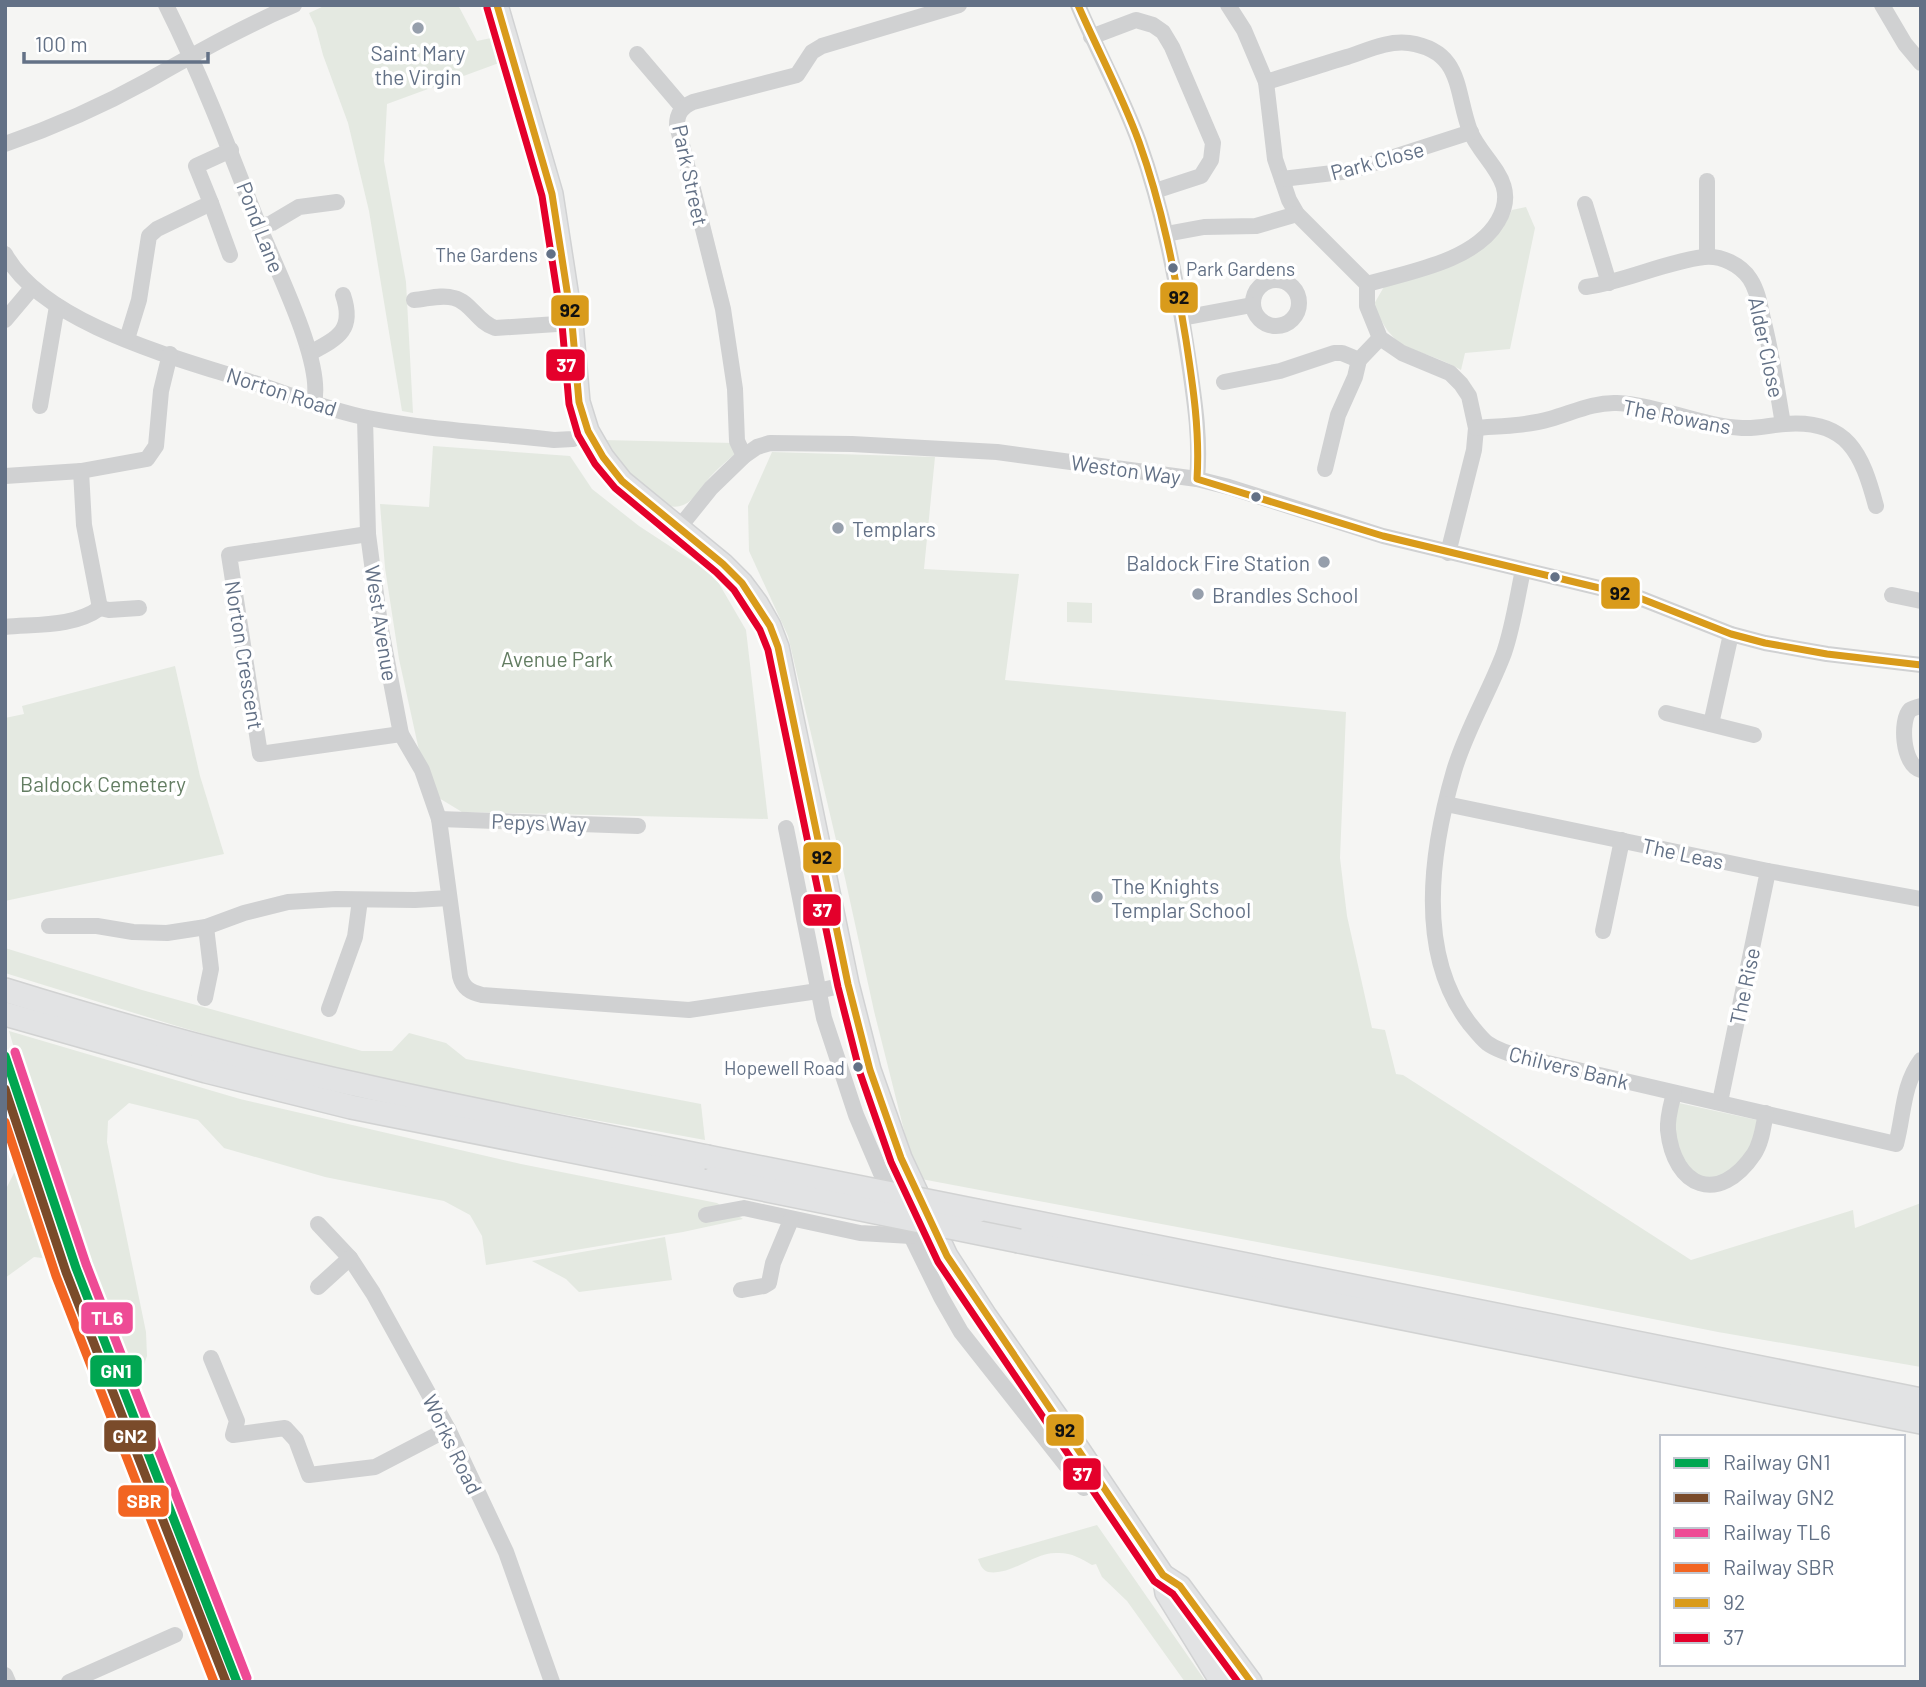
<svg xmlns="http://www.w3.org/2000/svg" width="1926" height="1687" viewBox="0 0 1926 1687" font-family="Barlow,sans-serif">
  <rect width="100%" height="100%" fill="#f5f5f3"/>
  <!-- green -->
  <g fill="#e4e9e1">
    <polygon points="326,5 458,5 477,41 491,38 499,63 387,104 384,161 406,282 413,413 402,411 369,211 348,123 323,55 316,28 309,13"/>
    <path d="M 1526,207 L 1535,228 L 1510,349 L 1465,353 L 1461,370 C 1419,345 1394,358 1374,304 L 1385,285 L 1505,224 L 1512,210 Z"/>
    <path d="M 602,440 L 734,443 L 736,453 C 728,460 719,467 712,475 C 704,483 699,493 691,500 C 661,528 617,460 602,440 Z"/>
    <polygon points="433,446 570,456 592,489 639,526 714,575 746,630 768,819 462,812 439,798 420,755 399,659 385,568 380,504 429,507"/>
    <polygon points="772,452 935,457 924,569 1019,574 1005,680 1346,712 1340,858 1347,916 1372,1028 1385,1030 1396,1074 1403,1075 1691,1260 1853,1210 1855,1228 1921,1203 1921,1367 1718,1332 1438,1276 916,1178 874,1011 845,878 788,636 749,551 748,506"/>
    <polygon points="1067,602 1092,603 1092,623 1067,622"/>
    <polygon points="175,666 200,776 224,854 5,901 5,718 24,714 22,706"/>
    <path d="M 5,948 L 142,990 L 362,1051 L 392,1051 L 409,1033 L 446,1043 L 466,1059 L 701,1104 L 705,1140 C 580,1117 455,1096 331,1067 C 221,1042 113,1006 5,973 Z"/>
    <polygon points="9,1031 240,1099 521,1164 717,1203 743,1219 683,1232 486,1265 482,1236 470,1215 444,1201 325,1177 224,1148 198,1120 129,1103 108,1121 107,1142 146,1332 147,1356 135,1390 116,1345 36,1123"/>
    <polygon points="1679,1103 1757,1120 1759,1123 1756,1144 1733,1173 1711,1182 1684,1168 1671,1134"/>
    <polygon points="17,1167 50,1259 34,1257 5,1278 5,1191"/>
    <polygon points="665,1237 672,1280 579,1292 566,1279 532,1261"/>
    <path d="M 1097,1525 L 1206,1682 L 1185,1682 L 1127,1601 L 1102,1577 L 1096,1564 L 1092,1565 C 1081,1558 1070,1552 1056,1553 C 1033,1553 1011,1576 988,1572 C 982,1570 980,1564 978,1559 Z"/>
  </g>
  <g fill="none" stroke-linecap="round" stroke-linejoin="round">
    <!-- major casing -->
    <g stroke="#d1d2d3" stroke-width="24">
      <g id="major">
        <polyline points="497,5 552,194 572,323 579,402 588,431 603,457 622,481 723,564 742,583 757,603 770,626 778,647 848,984 870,1070 901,1158 947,1256 986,1316 1060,1421 1163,1575 1180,1586 1251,1682"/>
        <polyline points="1163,1575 1166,1593 1221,1682"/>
      </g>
    </g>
    <!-- highway casing -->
    <g stroke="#d1d2d2" stroke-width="26">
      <g id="highway">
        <path d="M 5,990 C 121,1026 240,1059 359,1085 C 474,1111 591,1133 707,1157"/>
        <polyline points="5,1014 206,1071 351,1107 713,1179"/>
        <polyline points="977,1211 1921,1400"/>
        <polyline points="1019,1241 1921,1422"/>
      </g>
    </g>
    <!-- minor -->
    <g stroke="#d0d1d2" stroke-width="16">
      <path d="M 166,5 C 202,77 230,151 259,226 C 275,267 324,362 314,402"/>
      <path d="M 1078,5 C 1097,51 1122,95 1139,142 C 1164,212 1177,284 1188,356 C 1194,397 1201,438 1197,479"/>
      <polyline points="1228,5 1244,30 1266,82 1275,159 1289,200 1297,214 1367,284 1367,306 1380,338 1402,353 1450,373 1461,384 1469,396 1476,428 1474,450 1448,553"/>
      <polyline points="1882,5 1905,44 1921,63"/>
      <polyline points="1091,37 1136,20 1153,25 1163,32 1172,47 1213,143 1211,160 1201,176 1155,191"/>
      <polyline points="637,54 683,108"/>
      <path d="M 1266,82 C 1293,74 1320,65 1347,57 C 1366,51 1388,40 1409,43 C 1463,51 1455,91 1470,131 C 1483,162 1521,182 1498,221 C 1475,261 1409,272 1367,284"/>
      <path d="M 5,144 C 54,127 102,106 147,81 C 195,54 242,27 294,5"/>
      <polyline points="1282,179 1350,171 1471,132"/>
      <polyline points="1707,181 1707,256"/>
      <polyline points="211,203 230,255"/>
      <polyline points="1585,204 1609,283"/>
      <polyline points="260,227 272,223 299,207 337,202"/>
      <polyline points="1166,234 1204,227 1256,226 1297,214"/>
      <path d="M 5,254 C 44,325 178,358 251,382 C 288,394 331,411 368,418 C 429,430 492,433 554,440 L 573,439 L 588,431"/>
      <circle cx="1276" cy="303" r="23"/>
      <path d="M 1586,287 C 1627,281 1664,262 1704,257 C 1721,255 1741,265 1750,279 C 1758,291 1760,306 1763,319 C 1772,354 1777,389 1783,424"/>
      <path d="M 414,300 C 427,299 442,294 454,298 C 471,302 477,322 495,328 L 572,323"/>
      <polyline points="1182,318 1252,305"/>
      <polyline points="5,320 32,288"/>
      <polyline points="127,339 139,300 149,236 157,229 211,203 196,166 231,150"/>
      <path d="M 310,353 C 338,338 355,330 343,295"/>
      <polyline points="1224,382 1280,371 1334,353 1342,353 1359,360 1380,338"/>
      <polyline points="40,406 57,306"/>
      <path d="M 365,418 L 368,534 L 380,624 L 401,734 L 422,770 L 439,819 L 460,976 C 463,988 470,992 482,995 L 689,1010 L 818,991 L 848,984"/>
      <path d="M 1476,428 C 1500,426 1526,426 1550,419 C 1572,413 1593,402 1617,403 C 1659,405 1700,426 1742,428 C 1757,429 1771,425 1785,424 C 1848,419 1862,454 1876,506"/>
      <path d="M 744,456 L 737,441 L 735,389 L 723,309 L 677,125 C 677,113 682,107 693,102 L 797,75 L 812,52 L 822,46 L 959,5"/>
      <polyline points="1325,469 1338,415 1355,377 1359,360"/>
      <polyline points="5,476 81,471 147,459 156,446 161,391 170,354"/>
      <polyline points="678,529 711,488 744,456 757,447 770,443 852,444 997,452 1197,479 1229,487 1383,536 1637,597 1731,634 1765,643 1827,654 1921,665"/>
      <polyline points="368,534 229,555 260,754 401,734"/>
      <path d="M 1523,570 C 1517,598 1513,627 1504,653 C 1489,693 1466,730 1454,771 C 1431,850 1416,953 1469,1023 C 1475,1030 1480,1037 1487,1043 C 1498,1051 1513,1055 1526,1058 L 1896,1144 C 1904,1115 1902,1086 1921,1060"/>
      <polyline points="1892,595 1921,601"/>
      <polyline points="100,608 109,610 139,608"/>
      <path d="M 5,627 C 37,624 74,627 100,608 L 84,525 L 81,471"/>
      <path d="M 1921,706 C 1917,707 1913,708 1910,710 C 1900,720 1902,765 1921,770"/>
      <polyline points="1666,713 1754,735"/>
      <polyline points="1711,724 1731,634"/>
      <polyline points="1446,804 1768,871 1921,899"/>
      <polyline points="439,819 638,826"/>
      <polyline points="786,828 824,1018 856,1115 886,1185 941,1297 961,1332 1084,1488"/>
      <polyline points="49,926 97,926 133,932 167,933 206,927 244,913 288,902 336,899 415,900 449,898"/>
      <polyline points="1603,931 1622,840"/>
      <polyline points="205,998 211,969 206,927"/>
      <polyline points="329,1009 355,937 360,900"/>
      <path d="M 1674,1093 C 1671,1105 1667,1118 1668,1130 C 1674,1188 1719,1206 1754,1154 C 1762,1142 1763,1127 1766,1113"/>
      <polyline points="1720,1102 1768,871"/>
      <polyline points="706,1215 744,1208 860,1233 911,1236"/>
      <polyline points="318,1224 350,1258 373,1293 448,1429 506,1552 552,1682"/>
      <polyline points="318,1287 350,1258"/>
      <polyline points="741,1290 764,1286 769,1283 773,1263 791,1220"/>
      <polyline points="211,1358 237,1421 233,1435 285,1428 296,1440 309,1475 375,1467 448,1429"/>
      <polyline points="5,1675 8,1682"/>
      <polyline points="69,1682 175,1635"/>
    </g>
    <!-- major -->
    <use href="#major" stroke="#e2e3e4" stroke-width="21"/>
    <!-- highway -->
    <use href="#highway" stroke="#e2e3e4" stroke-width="23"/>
    <!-- highway-bridge casing -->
    <g stroke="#d1d2d2" stroke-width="26" stroke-linecap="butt">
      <g id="highway-bridge">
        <polyline points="707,1157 977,1211"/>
        <polyline points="713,1179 1019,1241"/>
      </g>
    </g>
    <!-- highway-bridge -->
    <use href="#highway-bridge" stroke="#e2e3e4" stroke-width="23"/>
    <!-- bus-1 casing -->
    <g stroke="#fff" stroke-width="12">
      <g id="bus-1">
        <polyline points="497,5 552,194 572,323 579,402 588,431 603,457 622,481 723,564 742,583 770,626 778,647 848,984 870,1070 901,1158 947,1256 1163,1575 1180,1586 1251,1682"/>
        <path d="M 1078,5 C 1098,51 1122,95 1139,142 C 1162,206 1175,273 1186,340 C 1193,386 1200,432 1197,479 L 1383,536 L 1637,597 L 1731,634 L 1765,643 L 1827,654 L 1921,665"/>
      </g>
    </g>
    <!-- bus-2 casing -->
    <g stroke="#fff" stroke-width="12">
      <polyline id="bus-2" points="487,8 542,196 562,324 569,404 578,435 595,464 615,488 716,572 734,590 760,630 768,650 838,987 860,1073 891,1162 938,1262 1154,1581 1173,1594 1238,1682"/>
    </g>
    <!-- bus-1 -->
    <use href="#bus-1" stroke="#d99b1b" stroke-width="7"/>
    <!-- bus-2 -->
    <use href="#bus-2" stroke="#e4002b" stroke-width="7"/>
    <!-- rail-1 casing -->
    <g stroke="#fff" stroke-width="14">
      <polyline id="rail-1" points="5,1056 76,1268 237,1682"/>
    </g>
    <!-- rail-2 casing -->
    <g stroke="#fff" stroke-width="14">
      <polyline id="rail-2" points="5,1089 66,1272 226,1682"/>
    </g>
    <!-- rail-3 casing -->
    <g stroke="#fff" stroke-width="14">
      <polyline id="rail-3" points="15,1052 86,1264 247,1678"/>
    </g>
    <!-- rail-4 casing -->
    <g stroke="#fff" stroke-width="14">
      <polyline id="rail-4" points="5,1122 56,1276 214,1682"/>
    </g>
    <!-- rail-1 -->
    <use href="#rail-1" stroke="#00a651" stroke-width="9"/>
    <!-- rail-2 -->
    <use href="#rail-2" stroke="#7a4b2a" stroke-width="9"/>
    <!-- rail-3 -->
    <use href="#rail-3" stroke="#ee4b95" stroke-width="9"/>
    <!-- rail-4 -->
    <use href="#rail-4" stroke="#f26522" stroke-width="9"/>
  </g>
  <!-- markers -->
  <g fill="#969fac" stroke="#fff" stroke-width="2.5">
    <circle cx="418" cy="28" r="7"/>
    <circle cx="838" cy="528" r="7"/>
    <circle cx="1324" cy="562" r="7"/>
    <circle cx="1198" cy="594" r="7"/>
    <circle cx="1097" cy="897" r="7"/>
  </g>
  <g fill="#637186" stroke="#fff" stroke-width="2.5">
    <circle cx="551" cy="254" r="6"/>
    <circle cx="1173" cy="268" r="6"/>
    <circle cx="1256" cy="497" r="6"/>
    <circle cx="1555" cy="577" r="6"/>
    <circle cx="858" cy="1067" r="6"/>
  </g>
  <g text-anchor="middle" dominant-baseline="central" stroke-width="7" stroke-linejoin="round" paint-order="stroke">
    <!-- bus labels -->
    <g font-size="19" fill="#637186" stroke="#fff" text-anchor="end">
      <text x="538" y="254">The Gardens</text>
      <text x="1186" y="268" text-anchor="start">Park Gardens</text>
      <text x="845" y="1067">Hopewell Road</text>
    </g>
    <!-- poi labels -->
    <g font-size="21" fill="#637186" stroke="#fff" text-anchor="start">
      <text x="418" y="52" text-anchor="middle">Saint Mary<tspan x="418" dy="24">the Virgin</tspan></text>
      <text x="852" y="528">Templars</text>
      <text x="1310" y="562" text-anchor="end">Baldock Fire Station</text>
      <text x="1212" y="594">Brandles School</text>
      <text x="1111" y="885">The Knights<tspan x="1111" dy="24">Templar School</tspan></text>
    </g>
    <!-- street labels -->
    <g font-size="21" fill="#637186" stroke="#fff">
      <text transform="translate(1377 160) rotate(-15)">Park Close</text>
      <text transform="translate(691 175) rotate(78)">Park Street</text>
      <text transform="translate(261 227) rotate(69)">Pond Lane</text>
      <text transform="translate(1767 347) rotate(78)">Alder Close</text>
      <text transform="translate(282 391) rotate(18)">Norton Road</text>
      <text transform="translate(1677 416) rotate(11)">The Rowans</text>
      <text transform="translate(1126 469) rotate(8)">Weston Way</text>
      <text transform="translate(382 623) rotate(81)">West Avenue</text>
      <text transform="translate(245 655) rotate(81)">Norton Crescent</text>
      <text transform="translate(539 822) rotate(2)">Pepys Way</text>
      <text transform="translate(1683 853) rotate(12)">The Leas</text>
      <text transform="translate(1744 986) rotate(-78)">The Rise</text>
      <text transform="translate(1569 1067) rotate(14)">Chilvers Bank</text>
      <text transform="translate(453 1444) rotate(64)">Works Road</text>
    </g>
    <!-- park labels -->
    <g font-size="21" fill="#637d62" stroke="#fff">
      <text x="557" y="658">Avenue Park</text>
      <text x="103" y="783">Baldock Cemetery</text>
    </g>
  </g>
  <g stroke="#fff" stroke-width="2.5">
    <rect x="1159" y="281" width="40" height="33" rx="7" fill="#d99b1b"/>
    <rect x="550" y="294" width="40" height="33" rx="7" fill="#d99b1b"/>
    <rect x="545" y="348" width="41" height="34" rx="7" fill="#e4002b"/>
    <rect x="1600" y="576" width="41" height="34" rx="7" fill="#d99b1b"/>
    <rect x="802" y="841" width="40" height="33" rx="7" fill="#d99b1b"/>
    <rect x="802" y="893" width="40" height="34" rx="7" fill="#e4002b"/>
    <rect x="80" y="1301" width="54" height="34" rx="7" fill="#ee4b95"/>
    <rect x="89" y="1354" width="54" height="34" rx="7" fill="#00a651"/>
    <rect x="1045" y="1413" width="40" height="34" rx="7" fill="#d99b1b"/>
    <rect x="103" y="1419" width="54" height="34" rx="7" fill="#7a4b2a"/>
    <rect x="1062" y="1457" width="40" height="34" rx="7" fill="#e4002b"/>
    <rect x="117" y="1484" width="53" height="34" rx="7" fill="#f26522"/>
  </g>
  <g font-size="19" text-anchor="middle" font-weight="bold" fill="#fff">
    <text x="566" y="372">37</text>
    <text x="822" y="917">37</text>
    <text x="107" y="1325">TL6</text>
    <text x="116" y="1378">GN1</text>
    <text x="130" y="1443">GN2</text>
    <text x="1082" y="1481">37</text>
    <text x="144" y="1508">SBR</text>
  </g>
  <g font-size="19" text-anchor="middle" font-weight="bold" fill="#111">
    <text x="1179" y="304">92</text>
    <text x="570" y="317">92</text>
    <text x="1620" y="600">92</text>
    <text x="822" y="864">92</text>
    <text x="1065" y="1437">92</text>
  </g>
  <!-- border -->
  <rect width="1926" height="1687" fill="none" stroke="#637186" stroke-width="14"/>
  <!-- legend -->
  <rect x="1660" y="1435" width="245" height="231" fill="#ffffff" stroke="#c1c6cf" stroke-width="2"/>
  <rect x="1674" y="1458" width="35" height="10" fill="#00a651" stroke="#c1c6cf" stroke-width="2"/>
  <text x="1723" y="1470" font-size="21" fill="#637186">Railway GN1</text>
  <rect x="1674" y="1493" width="35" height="10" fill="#7a4b2a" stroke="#c1c6cf" stroke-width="2"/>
  <text x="1723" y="1505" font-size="21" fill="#637186">Railway GN2</text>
  <rect x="1674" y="1528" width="35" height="10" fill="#ee4b95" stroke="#c1c6cf" stroke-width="2"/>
  <text x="1723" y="1540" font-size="21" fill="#637186">Railway TL6</text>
  <rect x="1674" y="1563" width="35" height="10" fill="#f26522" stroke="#c1c6cf" stroke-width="2"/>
  <text x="1723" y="1575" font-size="21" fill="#637186">Railway SBR</text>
  <rect x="1674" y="1598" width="35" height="10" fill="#d99b1b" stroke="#c1c6cf" stroke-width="2"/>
  <text x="1723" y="1610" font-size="21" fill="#637186">92</text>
  <rect x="1674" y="1633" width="35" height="10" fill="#e4002b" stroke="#c1c6cf" stroke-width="2"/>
  <text x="1723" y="1645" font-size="21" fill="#637186">37</text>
  <!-- scale -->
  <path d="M24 52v10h184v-10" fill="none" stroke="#637186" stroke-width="3.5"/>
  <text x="35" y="52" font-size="21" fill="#637186" stroke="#ffffff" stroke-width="5" paint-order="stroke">100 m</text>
</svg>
